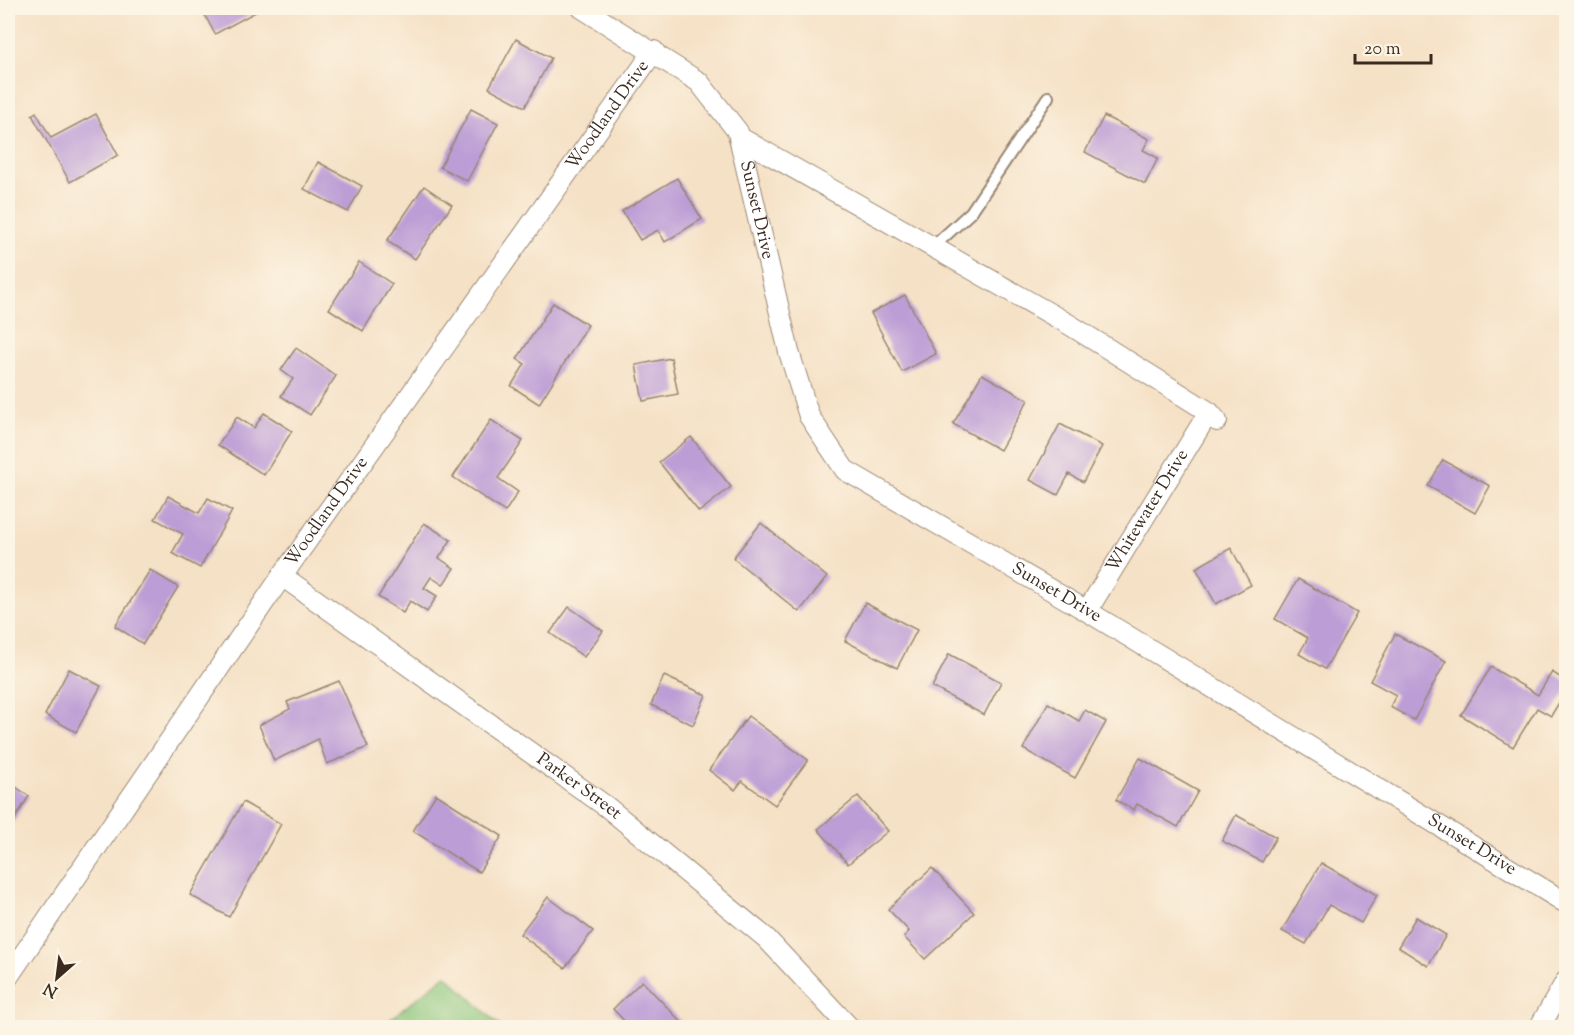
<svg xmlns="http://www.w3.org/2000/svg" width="1574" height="1035" viewBox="0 0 1574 1035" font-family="'Sorts Mill Goudy',serif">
  <rect width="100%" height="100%" fill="#fcf5e5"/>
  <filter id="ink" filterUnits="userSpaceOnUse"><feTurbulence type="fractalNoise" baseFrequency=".0167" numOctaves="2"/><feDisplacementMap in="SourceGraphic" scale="12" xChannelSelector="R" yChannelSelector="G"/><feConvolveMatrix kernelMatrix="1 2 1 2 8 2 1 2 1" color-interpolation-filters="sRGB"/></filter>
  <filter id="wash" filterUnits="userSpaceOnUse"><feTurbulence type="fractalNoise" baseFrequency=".008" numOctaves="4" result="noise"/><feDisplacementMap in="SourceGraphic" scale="24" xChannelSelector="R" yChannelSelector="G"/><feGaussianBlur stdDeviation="1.35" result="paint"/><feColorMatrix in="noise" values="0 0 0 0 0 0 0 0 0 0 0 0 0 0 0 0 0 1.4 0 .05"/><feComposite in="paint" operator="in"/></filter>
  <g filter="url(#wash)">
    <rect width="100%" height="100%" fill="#f5e1c6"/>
    <!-- green -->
    <polygon fill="#8bc67a" stroke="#63784c" stroke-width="1.5" points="446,975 501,1027 381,1027"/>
    <g id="blocks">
      <!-- building -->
      <g fill="#bc9dd6">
        <polygon points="201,8 263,8 215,34"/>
        <polygon points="516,39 551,58 525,107 489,88"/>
        <polygon points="471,109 498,123 467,181 440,167"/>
        <polygon points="36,112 51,138 96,114 118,155 70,182 32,115"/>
        <polygon points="1104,116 1149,139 1143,150 1158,158 1145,184 1085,152"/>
        <polygon points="318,162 362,186 348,212 304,189"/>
        <polygon points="677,178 702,219 665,242 658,230 640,240 622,211"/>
        <polygon points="424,186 452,205 415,259 387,241"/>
        <polygon points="359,262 392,284 363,331 329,309"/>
        <polygon points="905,295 936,354 902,372 871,313"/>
        <polygon points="553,303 588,325 539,404 511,386 525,364 517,359"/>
        <polygon points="296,348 336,376 310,415 281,396 293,379 281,370"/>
        <polygon points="671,358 678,394 643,401 636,365"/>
        <polygon points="982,374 1028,400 1000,450 953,424"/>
        <polygon points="264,413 292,431 264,475 218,445 237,417 254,428"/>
        <polygon points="491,420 523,441 498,478 518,492 505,512 453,477"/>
        <polygon points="1060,424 1102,446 1083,482 1069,474 1058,495 1030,480"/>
        <polygon points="691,437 731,487 699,512 659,462"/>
        <polygon points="1443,460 1490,486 1475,513 1428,486"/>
        <polygon points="168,496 199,513 208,498 232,511 200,568 172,553 183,534 155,519"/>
        <polygon points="424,523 451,540 439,558 454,568 443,585 431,577 424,588 437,596 427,612 410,601 403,613 378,597"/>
        <polygon points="761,523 827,577 799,612 733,558"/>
        <polygon points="1231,548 1251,585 1216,604 1196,568"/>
        <polygon points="150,570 178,587 143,644 115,626"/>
        <polygon points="1298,579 1357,613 1325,669 1299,654 1308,638 1275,619"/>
        <polygon points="865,603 917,630 897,668 845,641"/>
        <polygon points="569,607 603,631 584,657 550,633"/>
        <polygon points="1395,634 1446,661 1414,720 1390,707 1396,695 1370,681"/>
        <polygon points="949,654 1001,682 984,715 932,687"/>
        <polygon points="1491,667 1538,695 1552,672 1566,681 1566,691 1551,716 1537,708 1513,747 1461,715"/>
        <polygon points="69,669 101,686 76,732 45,715"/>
        <polygon points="664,676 706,695 693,725 651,705"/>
        <polygon points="339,681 368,747 327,764 318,739 274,761 259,725 290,709 287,702"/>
        <polygon points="1048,703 1079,721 1085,710 1106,722 1075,778 1023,749"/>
        <polygon points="748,716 808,760 775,805 742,781 735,790 709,770"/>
        <polygon points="1140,758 1198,791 1178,827 1137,804 1134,810 1116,800"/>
        <polygon points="8,782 29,796 8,830"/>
        <polygon points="436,794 502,836 479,872 413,831"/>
        <polygon points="858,796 888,831 848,864 818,829"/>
        <polygon points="243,802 281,824 229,917 190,895"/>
        <polygon points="1236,815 1276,837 1262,862 1222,841"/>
        <polygon points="1321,863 1377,895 1361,923 1329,905 1306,944 1282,931"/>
        <polygon points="932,868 974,913 925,959 904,937 909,931 888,909"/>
        <polygon points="548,897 593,931 565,968 520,934"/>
        <polygon points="1416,917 1446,935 1428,966 1398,947"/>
        <polygon points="642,981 687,1028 631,1028 613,1009"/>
      </g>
    </g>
  </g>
  <g filter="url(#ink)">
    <use href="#blocks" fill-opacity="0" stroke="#988672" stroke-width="1.5"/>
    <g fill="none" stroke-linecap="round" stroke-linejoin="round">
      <!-- lane casing -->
      <g stroke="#988672" stroke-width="14">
        <polyline id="lane" points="933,247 971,212 1048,97"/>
      </g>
      <!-- street casing -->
      <g stroke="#988672" stroke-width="22">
        <g id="street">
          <polyline points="582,8 699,82 738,132 739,137 1070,325 1209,412 1217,421"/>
          <path id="s1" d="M 739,137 L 789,352 L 809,416 L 845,470 L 1087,611 L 1566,903"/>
          <path id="s2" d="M 282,576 L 607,807 L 766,938 L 850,1028"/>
          <path id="s3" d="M 1087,611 L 1209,412"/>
          <path id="s4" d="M 8,977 L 282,576 L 654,51"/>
          <polyline points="1539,1028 1566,981"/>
        </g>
      </g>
      <!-- lane -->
      <use href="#lane" stroke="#fff" stroke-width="10"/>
      <!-- street -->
      <use href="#street" stroke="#fff" stroke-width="20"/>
    </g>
  </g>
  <g text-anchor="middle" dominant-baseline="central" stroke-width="4.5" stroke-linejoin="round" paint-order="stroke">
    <!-- street labels -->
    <g font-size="18" fill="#3b2a1e" stroke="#fcf5e5">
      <text stroke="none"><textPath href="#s4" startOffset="1050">Woodland Drive</textPath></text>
      <text stroke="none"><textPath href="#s1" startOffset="75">Sunset Drive</textPath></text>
      <text stroke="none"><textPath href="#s3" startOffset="117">Whitewater Drive</textPath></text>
      <text stroke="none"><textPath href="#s4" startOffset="564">Woodland Drive</textPath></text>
      <text stroke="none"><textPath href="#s1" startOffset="597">Sunset Drive</textPath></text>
      <text stroke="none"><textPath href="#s2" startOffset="364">Parker Street</textPath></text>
      <text stroke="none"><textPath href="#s1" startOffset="1083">Sunset Drive</textPath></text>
    </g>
  </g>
  <!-- margin -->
  <rect width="1574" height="1035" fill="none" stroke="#fcf5e5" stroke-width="30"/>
  <!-- north arrow -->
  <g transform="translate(57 978) rotate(208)" stroke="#fcf5e5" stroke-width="4.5" paint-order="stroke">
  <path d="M0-4.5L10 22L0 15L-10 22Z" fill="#3b2a1e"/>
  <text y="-9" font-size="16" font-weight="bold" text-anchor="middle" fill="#3b2a1e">N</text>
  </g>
  <!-- scale -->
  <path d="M1355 54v9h76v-9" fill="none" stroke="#3b2a1e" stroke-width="3"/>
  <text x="1364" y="54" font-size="18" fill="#3b2a1e" stroke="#fcf5e5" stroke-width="4.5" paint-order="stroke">20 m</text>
</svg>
